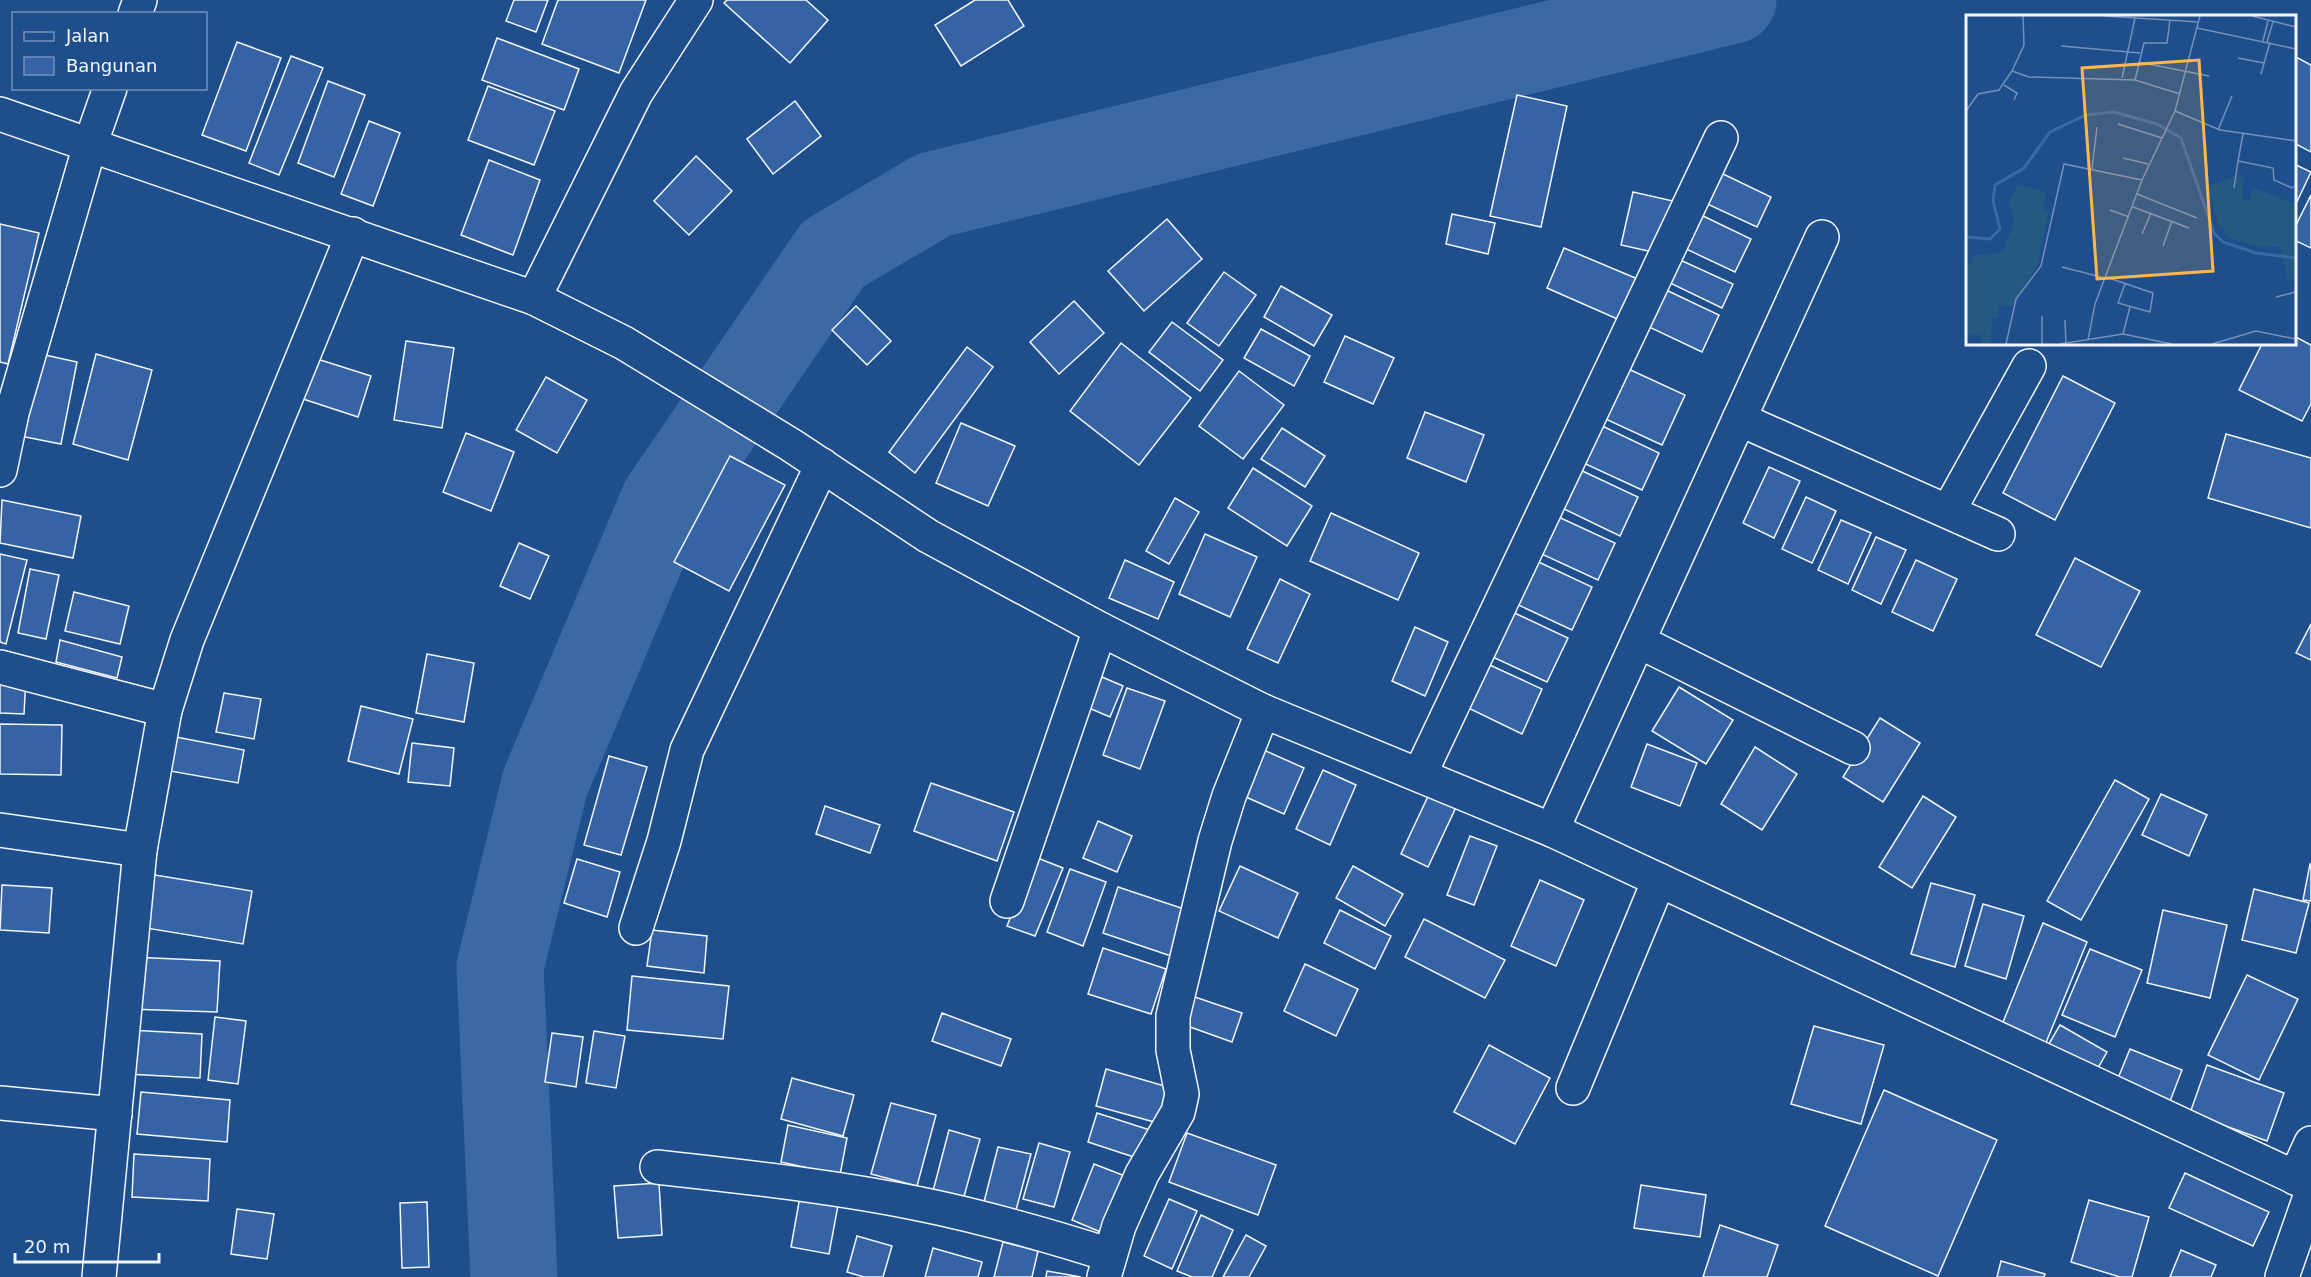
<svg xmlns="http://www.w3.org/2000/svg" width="2311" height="1277" viewBox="0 0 2311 1277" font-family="'DejaVu Sans',sans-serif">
  <rect width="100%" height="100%" fill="#1f4e8c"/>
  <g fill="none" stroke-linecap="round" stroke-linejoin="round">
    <!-- river -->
    <polyline stroke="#3b69a3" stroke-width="87" points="514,1277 500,967 545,783 664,501 833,254 933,195 1733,0"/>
  </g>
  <!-- building -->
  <g fill="#3563a3" stroke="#f2f6ff" stroke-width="1.5">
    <polygon points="514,0 548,0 536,32 506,21"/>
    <polygon points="558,0 646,0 619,73 542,44"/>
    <polygon points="727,0 806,0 828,20 790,63 724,3"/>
    <polygon points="975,0 1008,0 1024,26 961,66 935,25"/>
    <polygon points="497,38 579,69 564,110 482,80"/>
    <polygon points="237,42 281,58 246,151 202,135"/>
    <polygon points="291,56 323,68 279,175 249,163"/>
    <polygon points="2296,57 2311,65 2311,152 2294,143"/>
    <polygon points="328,81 365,95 334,177 298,163"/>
    <polygon points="488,86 555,111 534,165 468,140"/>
    <polygon points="1517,95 1567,106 1541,227 1490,216"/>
    <polygon points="795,101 821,136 773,174 747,139"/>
    <polygon points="369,121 400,133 373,206 341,194"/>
    <polygon points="696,156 732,191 689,235 654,201"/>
    <polygon points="489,160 540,180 513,255 461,235"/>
    <polygon points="2294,164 2311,172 2294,208"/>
    <polygon points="1719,172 1771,197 1757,227 1705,203"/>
    <polygon points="1633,192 1673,201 1662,254 1621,245"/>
    <polygon points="2311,195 2311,248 2294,240 2294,229"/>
    <polygon points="1452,214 1495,223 1488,254 1446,244"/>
    <polygon points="1699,214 1751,239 1735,272 1684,248"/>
    <polygon points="1167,219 1202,259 1144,311 1108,271"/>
    <polygon points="0,224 39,233 8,364 0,362"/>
    <polygon points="1564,248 1640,280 1622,321 1547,288"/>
    <polygon points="1678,259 1733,284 1722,308 1668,282"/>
    <polygon points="1224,272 1256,295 1219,346 1187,323"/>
    <polygon points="1281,286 1332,315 1314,346 1264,317"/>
    <polygon points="1664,289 1719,315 1702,352 1647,326"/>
    <polygon points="1074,301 1104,333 1059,374 1030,342"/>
    <polygon points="856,306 891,341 867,365 832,330"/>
    <polygon points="1172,322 1223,360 1200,391 1149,352"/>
    <polygon points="1261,329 1310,356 1294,386 1244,358"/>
    <polygon points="1345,336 1394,358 1373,404 1324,382"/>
    <polygon points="2294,336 2311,345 2311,404 2302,421 2239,390 2262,344 2294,344"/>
    <polygon points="406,341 454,348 442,428 394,420"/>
    <polygon points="1121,343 1191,398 1139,465 1070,411"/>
    <polygon points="967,347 993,367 915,473 889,452"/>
    <polygon points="36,353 77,362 61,444 20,436"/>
    <polygon points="96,354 152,370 128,460 73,444"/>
    <polygon points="311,357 371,376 358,417 297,397"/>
    <polygon points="1622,366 1685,395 1662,445 1599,416"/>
    <polygon points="1239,371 1284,405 1243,459 1199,426"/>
    <polygon points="2063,376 2115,403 2055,520 2003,493"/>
    <polygon points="546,377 587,400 557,453 516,430"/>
    <polygon points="1425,412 1484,435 1466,482 1407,458"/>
    <polygon points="961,423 1015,446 988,506 936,483"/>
    <polygon points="1596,423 1659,453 1642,490 1579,461"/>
    <polygon points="1282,428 1325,456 1305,487 1261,459"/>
    <polygon points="466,433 514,452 491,511 443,492"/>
    <polygon points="2226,434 2311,458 2311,528 2208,498"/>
    <polygon points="730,456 785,485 729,591 674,562"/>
    <polygon points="1769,467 1800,481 1774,538 1743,523"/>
    <polygon points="1253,468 1312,506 1287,546 1228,508"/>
    <polygon points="1576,468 1638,497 1620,536 1558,506"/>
    <polygon points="1806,497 1836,511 1812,563 1782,549"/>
    <polygon points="1175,498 1199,512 1169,564 1146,551"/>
    <polygon points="2,500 81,516 73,558 0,543"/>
    <polygon points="1331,513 1419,553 1398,600 1310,561"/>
    <polygon points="1552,514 1615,543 1598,580 1535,551"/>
    <polygon points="1841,520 1871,533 1848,584 1818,570"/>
    <polygon points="1205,534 1257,557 1230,617 1179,594"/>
    <polygon points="1876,537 1906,550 1881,604 1852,590"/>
    <polygon points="519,543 549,556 530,599 500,586"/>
    <polygon points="0,554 27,560 6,644 0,642"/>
    <polygon points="1530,558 1592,587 1572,630 1510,601"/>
    <polygon points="2075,558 2140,591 2101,667 2036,635"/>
    <polygon points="1125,560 1174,582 1158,619 1109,598"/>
    <polygon points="1916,560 1957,579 1933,631 1892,612"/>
    <polygon points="30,569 59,575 46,639 18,633"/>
    <polygon points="1280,579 1310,594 1278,663 1247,649"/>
    <polygon points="74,592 129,606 120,644 65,631"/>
    <polygon points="1504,608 1568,638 1547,682 1484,653"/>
    <polygon points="2311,624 2311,660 2296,653"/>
    <polygon points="1415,627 1448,642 1425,696 1392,681"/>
    <polygon points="60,640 122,657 117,678 56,662"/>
    <polygon points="427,654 474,663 464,722 416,713"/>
    <polygon points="1481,661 1542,689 1522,734 1462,705"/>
    <polygon points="0,677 26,678 24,714 0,713"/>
    <polygon points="1102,677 1123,686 1110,717 1089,708"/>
    <polygon points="1679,687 1733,720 1706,764 1652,731"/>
    <polygon points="1127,688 1165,701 1140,769 1103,755"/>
    <polygon points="224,693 261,699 254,739 216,732"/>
    <polygon points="361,706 413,719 399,774 348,761"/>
    <polygon points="1880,718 1920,743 1883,802 1843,777"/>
    <polygon points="0,724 62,725 61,775 0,774"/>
    <polygon points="176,737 244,750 238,783 170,771"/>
    <polygon points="412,743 454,748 450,786 408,782"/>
    <polygon points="1647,744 1697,763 1680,806 1631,787"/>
    <polygon points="1257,747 1304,768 1284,814 1237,793"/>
    <polygon points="1755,747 1797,774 1762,830 1721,804"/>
    <polygon points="609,756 647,767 621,855 584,845"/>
    <polygon points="1323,770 1356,785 1330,845 1296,829"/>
    <polygon points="2115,780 2149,799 2081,920 2047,901"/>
    <polygon points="931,783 1014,812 997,861 914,831"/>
    <polygon points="1430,792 1457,805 1428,867 1401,854"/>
    <polygon points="2161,794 2207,815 2189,856 2142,835"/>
    <polygon points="1923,796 1956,817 1912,888 1879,867"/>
    <polygon points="825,806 880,825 870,853 816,834"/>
    <polygon points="1098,821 1132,836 1117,872 1083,858"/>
    <polygon points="1470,836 1497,846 1474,905 1447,895"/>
    <polygon points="1035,857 1063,868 1035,936 1007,926"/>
    <polygon points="577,859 620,872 607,917 564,903"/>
    <polygon points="2310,864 2311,864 2311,901 2303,900"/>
    <polygon points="1240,866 1298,893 1278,938 1219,911"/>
    <polygon points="1353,866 1403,894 1385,926 1336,898"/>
    <polygon points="1070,869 1106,882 1083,946 1047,932"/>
    <polygon points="149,874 252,891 243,944 140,927"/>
    <polygon points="1540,880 1584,900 1556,966 1511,946"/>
    <polygon points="1931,883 1975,895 1955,967 1911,954"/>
    <polygon points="2,885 52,888 49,933 0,930"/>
    <polygon points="1118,887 1190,911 1174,957 1103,933"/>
    <polygon points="2254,889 2309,903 2296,953 2242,940"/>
    <polygon points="1983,904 2024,916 2006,979 1965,966"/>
    <polygon points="1340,910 1391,936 1375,969 1324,943"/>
    <polygon points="2163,910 2227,925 2210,998 2147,983"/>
    <polygon points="1424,919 1505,960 1485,998 1405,957"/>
    <polygon points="2043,923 2087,942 2041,1055 1997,1037"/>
    <polygon points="652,930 707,936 704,973 647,966"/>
    <polygon points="1103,948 1166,969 1151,1014 1088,994"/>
    <polygon points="2090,949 2142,970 2115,1037 2062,1015"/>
    <polygon points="131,957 220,961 217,1012 128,1009"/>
    <polygon points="1305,964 1358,989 1336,1036 1284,1011"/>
    <polygon points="2247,975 2298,999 2259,1080 2208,1055"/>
    <polygon points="632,976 729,986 723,1039 627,1030"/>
    <polygon points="1189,995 1242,1013 1232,1042 1179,1023"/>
    <polygon points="942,1013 1011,1039 1001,1066 932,1041"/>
    <polygon points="215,1017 246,1021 238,1084 208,1080"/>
    <polygon points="2060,1025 2107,1052 2094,1075 2047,1047"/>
    <polygon points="1814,1026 1884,1045 1861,1124 1791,1104"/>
    <polygon points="129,1030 202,1034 200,1078 127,1074"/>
    <polygon points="594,1031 625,1036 616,1088 586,1083"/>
    <polygon points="552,1033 583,1037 576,1087 545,1082"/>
    <polygon points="1489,1045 1550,1078 1515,1144 1454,1112"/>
    <polygon points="2130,1049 2182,1070 2167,1109 2114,1088"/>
    <polygon points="2207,1065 2284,1093 2267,1141 2190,1113"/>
    <polygon points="1106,1069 1168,1087 1158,1123 1096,1106"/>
    <polygon points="792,1078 854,1095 843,1136 781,1119"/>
    <polygon points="1884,1090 1997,1140 1938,1276 1825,1226"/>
    <polygon points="141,1092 230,1100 227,1142 137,1134"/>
    <polygon points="891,1103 936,1115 917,1186 871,1174"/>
    <polygon points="1097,1113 1153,1131 1143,1160 1088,1142"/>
    <polygon points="788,1125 847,1138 840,1175 781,1162"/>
    <polygon points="949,1130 980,1139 963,1200 933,1191"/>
    <polygon points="1187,1133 1276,1165 1258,1215 1169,1182"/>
    <polygon points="1039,1143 1070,1152 1054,1207 1023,1199"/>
    <polygon points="998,1147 1031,1154 1015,1214 983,1206"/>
    <polygon points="134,1154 210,1159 208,1201 132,1197"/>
    <polygon points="1094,1164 1125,1176 1103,1233 1072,1220"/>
    <polygon points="2185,1173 2269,1212 2253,1246 2169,1208"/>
    <polygon points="659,1183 662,1235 618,1238 614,1186"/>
    <polygon points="1641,1185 1706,1195 1700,1237 1634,1228"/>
    <polygon points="801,1191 839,1200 829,1254 791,1247"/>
    <polygon points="1169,1199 1197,1211 1172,1269 1144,1256"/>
    <polygon points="2089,1200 2149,1217 2132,1277 2120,1277 2071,1262"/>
    <polygon points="427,1202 429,1267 402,1268 400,1203"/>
    <polygon points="237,1209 274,1214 267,1259 231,1254"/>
    <polygon points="1201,1215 1233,1230 1212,1277 1192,1277 1177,1271"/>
    <polygon points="1720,1225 1778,1245 1767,1277 1703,1277"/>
    <polygon points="1246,1235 1266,1246 1249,1277 1223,1277"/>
    <polygon points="857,1236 892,1246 883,1277 864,1277 847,1272"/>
    <polygon points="1003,1242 1038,1251 1032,1277 994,1277"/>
    <polygon points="933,1248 982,1262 978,1277 925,1277"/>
    <polygon points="2181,1250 2216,1265 2211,1277 2170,1277"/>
    <polygon points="2001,1261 2045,1274 2044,1277 1997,1277"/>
    <polygon points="1047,1271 1081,1277 1046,1277"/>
  </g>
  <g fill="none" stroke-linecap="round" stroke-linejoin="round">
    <!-- street casing -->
    <g stroke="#f2f6ff" stroke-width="36">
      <g id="street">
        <polyline points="135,14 140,0"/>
        <polyline points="534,298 636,93 696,0"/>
        <polyline points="1739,419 1998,534"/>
        <polyline points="0,470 12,413 90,145 110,88"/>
        <polyline points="1949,510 2029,366"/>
        <polyline points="1638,641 1853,748"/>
        <polyline points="0,667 165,710"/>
        <polyline points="1420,774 1721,138"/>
        <polyline points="0,830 140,850"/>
        <polyline points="1552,830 1822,237"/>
        <polyline points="1007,901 1100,629"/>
        <polyline points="636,928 664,841 687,750 822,465"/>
        <polyline points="1573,1088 1659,880"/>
        <polyline points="0,1103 115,1114"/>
        <path d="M 657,1167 C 744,1177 833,1186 920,1204 C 984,1217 1047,1235 1110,1255"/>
        <polyline points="2295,1178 2311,1143"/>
        <polyline points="99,1277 140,850 165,710 187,640 353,234"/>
        <polyline points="1104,1277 1119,1226 1142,1174 1178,1112 1182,1094 1173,1050 1173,1016 1215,841 1229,796 1263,711"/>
        <polyline points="2282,1277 2311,1194"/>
      </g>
    </g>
    <!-- secondary casing -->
    <g stroke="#f2f6ff" stroke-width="36">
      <polyline id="secondary" points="0,114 534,298 624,343 791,445 928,536 1100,629 1263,711 1552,830 2311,1185"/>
    </g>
    <!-- street -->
    <use href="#street" stroke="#1f4e8c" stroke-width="33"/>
    <!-- secondary -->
    <use href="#secondary" stroke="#1f4e8c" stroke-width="33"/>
  </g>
  <!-- overview -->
  <g transform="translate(1966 15)">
    <rect width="330" height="330" fill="#1f4e8c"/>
    <path d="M 269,161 L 278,163 L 276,183 L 283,187 L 287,173 L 330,189 L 330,263 L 322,267 L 314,232 L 288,231 L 262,222 L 251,207 L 242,171 ZM 52,169 L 80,177 L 77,194 L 83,196 L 71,250 L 46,291 L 32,291 L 32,303 L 26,304 L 25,329 L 16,329 L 15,320 L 0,319 L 0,251 L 5,250 L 8,240 L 36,238 L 48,207 L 43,188 Z" fill="#245a82"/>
    <path fill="none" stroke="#3b69a3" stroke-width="3" d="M 0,222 L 24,224 L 34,214 L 27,186 L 29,170 L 58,153 L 84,117 L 120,100 L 148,97 L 191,109 L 215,123 L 248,218 L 257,227 L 290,238 L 330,243"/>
    <path fill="none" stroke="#7391ba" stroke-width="1.5" d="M 139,1 L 233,7M 286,1 L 330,12M 231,13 L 330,34M 297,26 L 302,6M 301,27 L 307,7M 95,31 L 174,38M 272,43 L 298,48M 172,47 L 243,61M 46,56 L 63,62 L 169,65 L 214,79M 295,59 L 304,27M 156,63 L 169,3M 169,65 L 178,28 L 201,28 L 204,5M 38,70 L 51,78 L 48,85M 0,96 L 12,79 L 33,75 L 46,56 L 58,30 L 57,1M 209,96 L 254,115 L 330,126M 152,109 L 196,123M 252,115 L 266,81M 277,119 L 272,146 L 307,153 L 308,165 L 326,173 L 330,170M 157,143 L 182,149M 126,154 L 131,112M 268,173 L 272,146M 171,179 L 231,203M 167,192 L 223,213M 144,195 L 163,202M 176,219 L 185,198M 197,231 L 206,206M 96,252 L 139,263M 140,262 L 187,278 L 184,297 L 152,288 L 159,269M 310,282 L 330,277M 99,305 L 100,329M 157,319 L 164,292M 122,325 L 129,289 L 176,165 L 209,96 L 234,1M 40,329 L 50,284 L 75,251 L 98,149 L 176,165M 76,329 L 76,301M 94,329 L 157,319 L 206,329M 246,329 L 290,316 L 330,324"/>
    <path fill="#ffb74d" fill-opacity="0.15" stroke="#ffb74d" stroke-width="3" d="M 233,45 L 247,256 L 131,264 L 116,53 Z"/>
    <rect width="330" height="330" fill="none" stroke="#f2f6ff" stroke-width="3"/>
  </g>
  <!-- legend -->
  <rect x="12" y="12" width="195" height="78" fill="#1f4e8c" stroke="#7391ba" stroke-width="1.5"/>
  <rect x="24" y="32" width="30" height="9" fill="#1f4e8c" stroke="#7391ba" stroke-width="1.5"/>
  <text x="66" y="42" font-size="18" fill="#f2f6ff">Jalan</text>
  <rect x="24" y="57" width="30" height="18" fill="#3563a3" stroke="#7391ba" stroke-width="1.5"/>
  <text x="66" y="72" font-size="18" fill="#f2f6ff">Bangunan</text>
  <!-- scale -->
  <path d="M15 1253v9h144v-9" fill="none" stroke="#f2f6ff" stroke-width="3"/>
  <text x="24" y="1253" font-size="18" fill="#f2f6ff" stroke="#1f4e8c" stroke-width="4.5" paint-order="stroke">20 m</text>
</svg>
